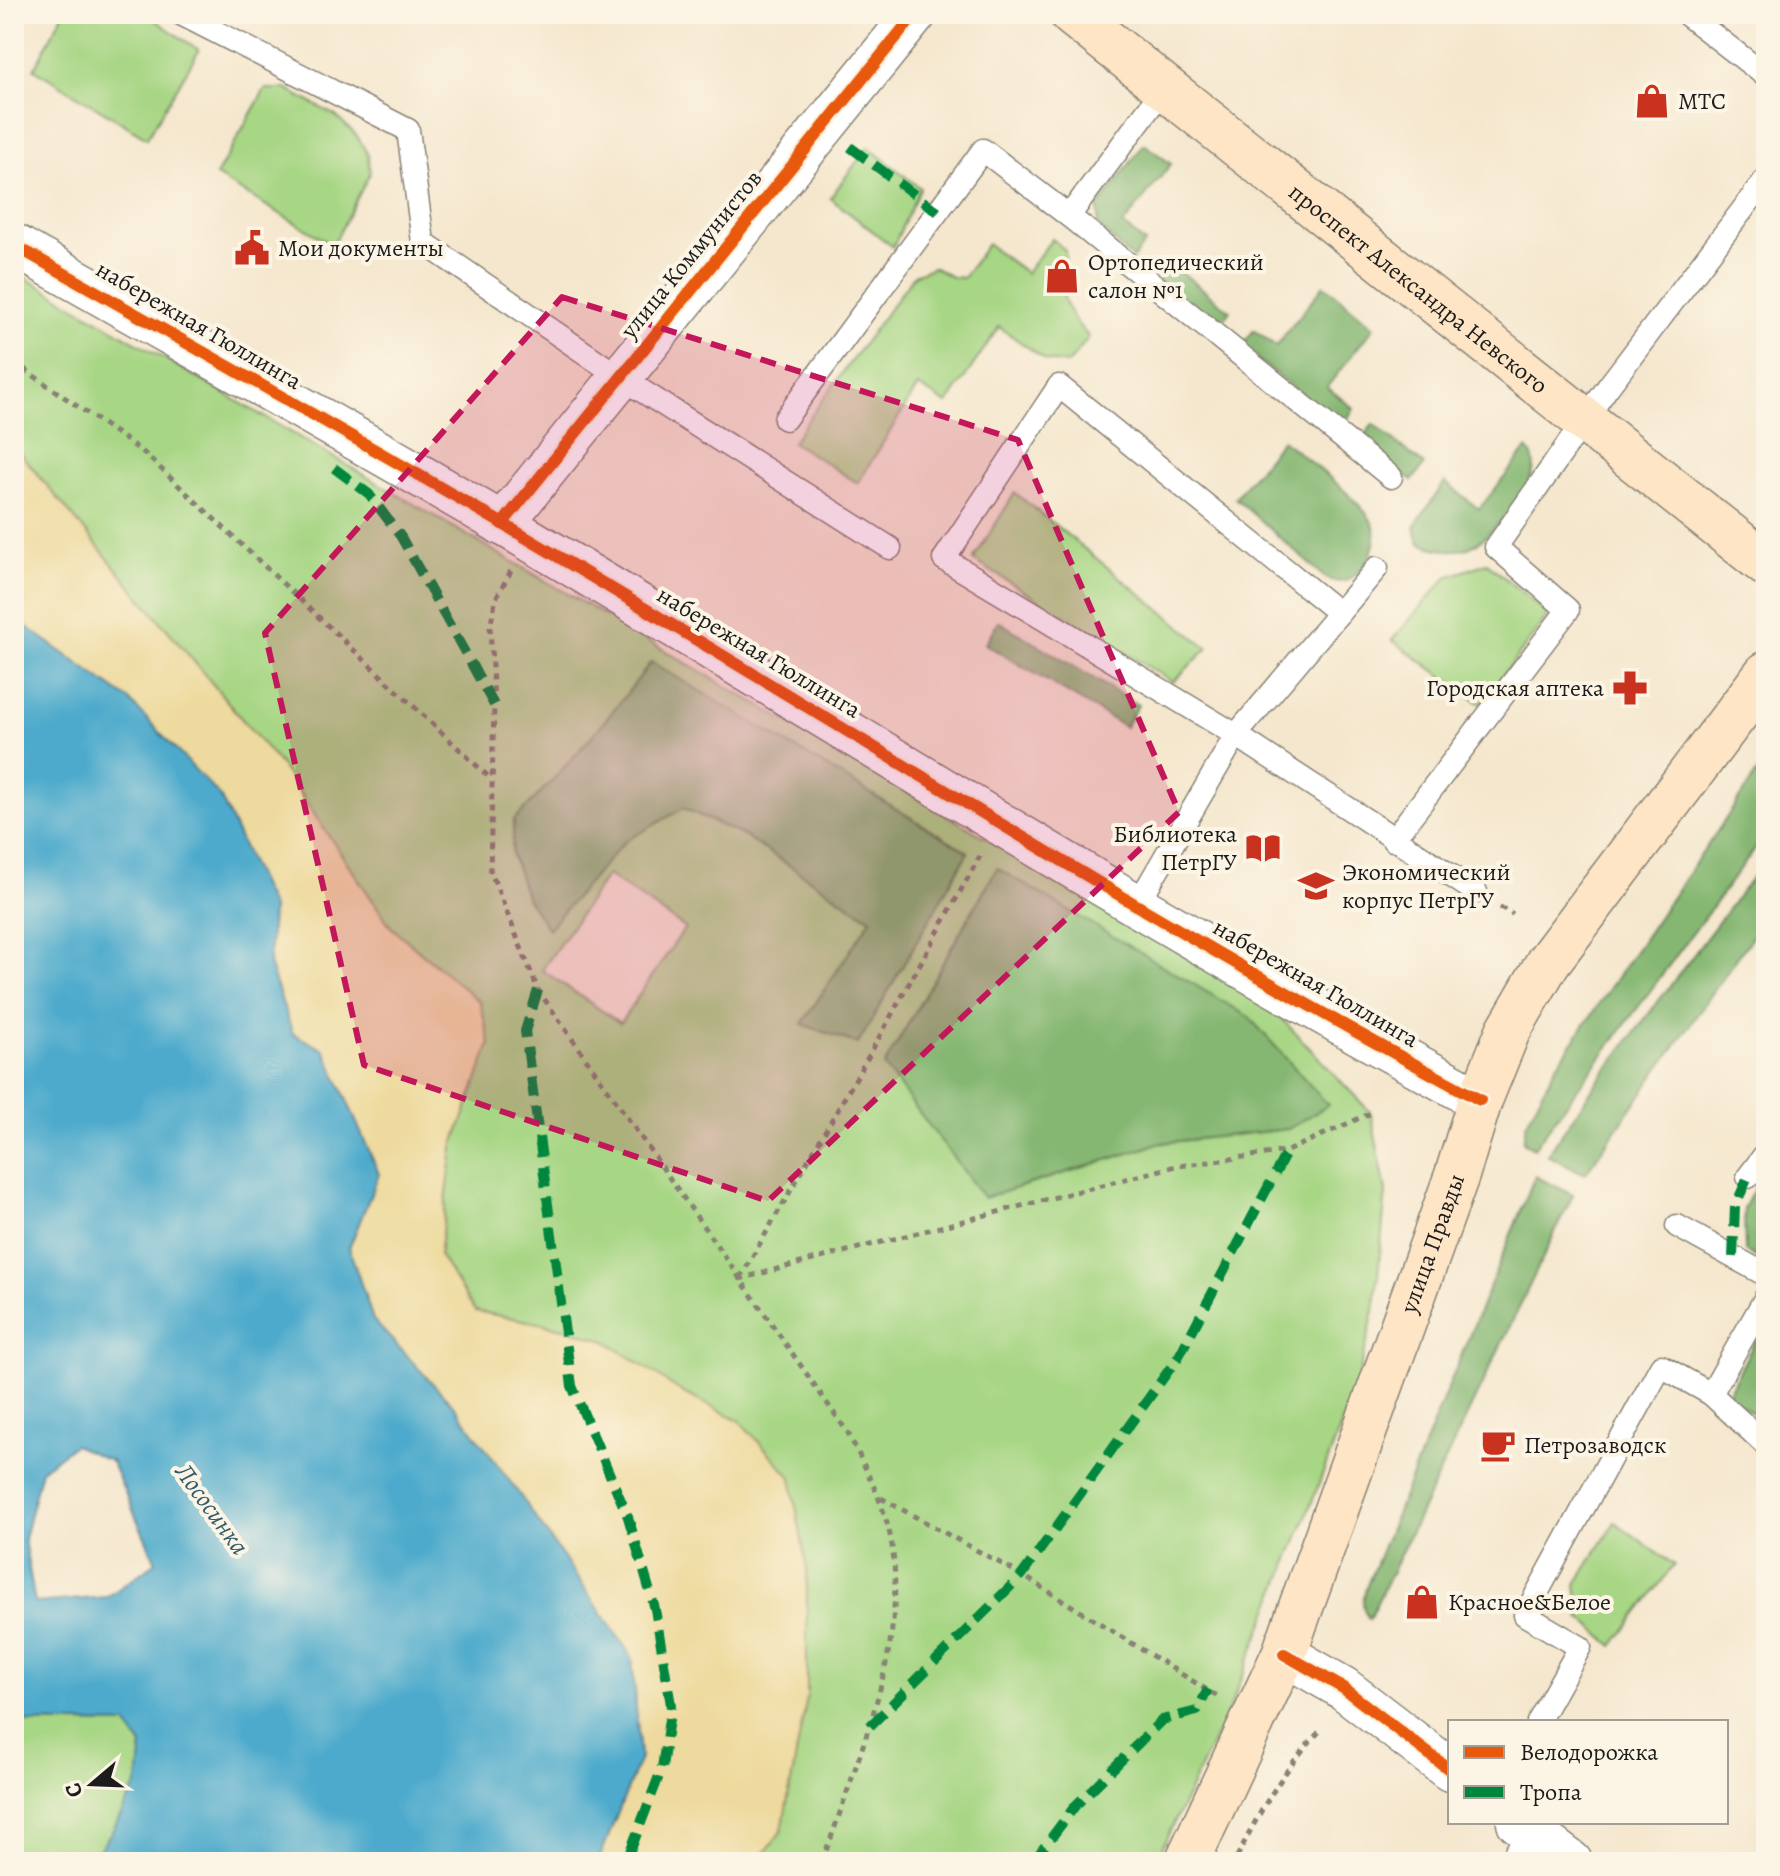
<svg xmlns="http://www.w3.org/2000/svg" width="1780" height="1876" viewBox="0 0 1780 1876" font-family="Alegreya,serif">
  <rect width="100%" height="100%" fill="#fcf5e5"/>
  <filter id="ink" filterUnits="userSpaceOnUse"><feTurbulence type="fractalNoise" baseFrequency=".0125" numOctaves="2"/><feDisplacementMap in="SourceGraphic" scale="16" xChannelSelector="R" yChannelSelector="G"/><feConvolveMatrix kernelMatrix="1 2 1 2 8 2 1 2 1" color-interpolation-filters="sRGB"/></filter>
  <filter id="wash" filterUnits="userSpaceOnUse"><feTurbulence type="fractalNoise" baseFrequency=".006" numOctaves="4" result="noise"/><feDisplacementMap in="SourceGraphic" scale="32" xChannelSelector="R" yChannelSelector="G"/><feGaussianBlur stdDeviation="1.8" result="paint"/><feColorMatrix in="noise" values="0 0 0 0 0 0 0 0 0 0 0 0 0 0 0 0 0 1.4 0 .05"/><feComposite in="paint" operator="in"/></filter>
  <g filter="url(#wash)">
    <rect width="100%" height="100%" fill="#f5e7ce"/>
    <!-- green -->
    <g fill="#a7d684" stroke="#627950" stroke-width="2" fill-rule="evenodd">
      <polygon points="63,14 146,14 199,50 147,138 34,69"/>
      <polygon points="265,89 286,89 336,116 357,136 368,155 370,173 333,245 216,176"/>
      <polygon points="868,147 920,188 893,247 830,198"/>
      <path d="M 1052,239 L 1065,250 C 1066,259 1064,266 1062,275 C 1059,300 1072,320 1089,337 L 1068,364 L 1047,361 L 999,327 L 947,404 L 918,386 L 858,483 L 792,442 L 914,275 L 933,267 L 952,277 L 963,278 L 987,244 L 1026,273 Z"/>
      <path d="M 14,271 L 1264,1000 L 1371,1113 L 1386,1191 L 1375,1306 L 1358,1381 L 1319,1484 L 1231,1705 L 1155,1862 L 758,1862 L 782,1830 L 739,1420 L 685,1394 L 564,1328 L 475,1311 L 439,1255 L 453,1147 L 490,1044 L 480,1002 L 391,927 L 281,766 L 14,446 ZM 651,662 L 968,852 L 803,1024 L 871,919 L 744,836 L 683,808 L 624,842 L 548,928 L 527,899 L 512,854 L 514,820 C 564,770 609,719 651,662 ZM 607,875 L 685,928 L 620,1023 L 542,970 ZM 1249,1017 L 1288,1129 L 1161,1143 L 985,1198 Z"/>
      <polygon points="1015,493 1208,648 1173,682 973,560"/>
      <polygon points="1487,563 1549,615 1481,704 1392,640 1447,577"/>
      <polygon points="1615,1522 1674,1565 1613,1646 1580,1617 1576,1584"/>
      <polygon points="14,1722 127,1724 142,1746 138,1782 114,1828 91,1862 14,1862"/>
    </g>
    <!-- forest -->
    <g fill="#85b772" stroke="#506a47" stroke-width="2">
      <polygon points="1144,144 1171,164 1123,225 1145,243 1133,259 1098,226 1098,207"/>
      <polygon points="1170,263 1230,311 1217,328 1158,281"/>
      <polygon points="1324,285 1374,327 1327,387 1354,409 1342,426 1241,347 1254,330 1276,346"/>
      <polygon points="1373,424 1424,465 1412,481 1361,441"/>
      <path d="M 1282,440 C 1304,457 1362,500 1373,524 C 1380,541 1369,562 1356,574 C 1345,584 1336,584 1323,576 L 1235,498 Z"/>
      <path d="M 1527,449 C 1533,455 1535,463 1533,472 C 1527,493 1488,541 1468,548 C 1450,553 1435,550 1419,542 L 1414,527 L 1445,482 L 1479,509 Z"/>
      <polygon points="998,621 1138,705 1125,727 985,644"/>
      <path d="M 651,662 L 968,852 L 858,1044 L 802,1024 L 871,919 L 744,836 L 684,808 L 624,842 L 548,929 L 527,899 L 512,854 L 514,820 C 564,770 609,719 651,662 Z"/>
      <polygon points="1766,760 1766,834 1534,1148 1523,1142 1526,1124 1555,1068"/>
      <polygon points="1766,859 1766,917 1585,1174 1547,1155 1595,1085"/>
      <polygon points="997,868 1249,1017 1328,1105 1288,1129 1161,1143 984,1198 884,1066"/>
      <polygon points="1766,1167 1766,1263 1745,1251 1744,1208"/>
      <path d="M 1535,1176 L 1573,1195 L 1369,1619 C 1360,1606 1363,1599 1367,1585 Z"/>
      <polygon points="1766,1320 1766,1412 1761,1419 1727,1395"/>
    </g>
    <!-- sand -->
    <polygon fill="#eeda9e" stroke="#857b5d" stroke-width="2" points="14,446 281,766 391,927 480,1002 490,1044 453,1147 439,1255 475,1311 564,1328 606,1341 685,1394 739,1420 791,1477 807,1570 807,1697 782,1830 758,1862 598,1862 640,1758 632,1657 517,1491 455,1408 373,1320 349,1248 379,1174 325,1051 293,1034 269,964 272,908 128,699 14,618"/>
    <!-- water -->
    <path fill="#4eaacc" stroke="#356374" stroke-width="2" fill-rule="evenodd" d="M 14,618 L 128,699 L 220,796 L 272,909 L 269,964 L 293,1034 L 325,1050 L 379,1174 L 349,1248 L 373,1320 L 455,1407 L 517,1491 L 632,1657 L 640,1758 L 598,1862 L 91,1862 L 114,1828 L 138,1782 L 142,1745 L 126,1724 L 14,1722 ZM 74,1445 L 111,1461 L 156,1562 L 107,1597 L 35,1603 L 24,1539 L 41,1470 Z"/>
  </g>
  <g filter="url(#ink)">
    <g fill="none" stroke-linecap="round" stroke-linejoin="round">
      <!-- service casing -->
      <g stroke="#888275" stroke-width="25">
        <g id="service">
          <polyline points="181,14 408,130 423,242 620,377 890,548"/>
          <polyline points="1686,14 1766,76"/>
          <polyline points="1164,88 1069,216 1391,477"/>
          <polyline points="785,419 983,150 1069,216"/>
          <polyline points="1339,613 1059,386 944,559 1236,735 1476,892"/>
          <polyline points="1393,840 1568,610 1496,547 1608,387 1766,179"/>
          <polyline points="1137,905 1236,735 1377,568"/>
          <polyline points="1748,1177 1766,1153"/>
          <polyline points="1677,1226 1766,1275"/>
          <polyline points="1711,1394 1766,1445"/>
          <polyline points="1538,1722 1580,1647 1525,1615 1661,1366 1711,1394 1766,1297"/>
          <polyline points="1510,1862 1529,1831"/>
        </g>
      </g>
      <!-- minor casing -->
      <g stroke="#888275" stroke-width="45">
        <g id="minor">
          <path d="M 14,245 C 177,338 341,429 503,524 C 829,716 1147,921 1480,1100"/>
          <polyline points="502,524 915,14"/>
          <polyline points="1284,1654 1343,1688 1450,1770"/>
          <polyline points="1518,1822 1571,1862"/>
        </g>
      </g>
      <!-- secondary casing -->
      <g stroke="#888275" stroke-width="47">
        <g id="secondary">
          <path id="s1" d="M 1072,14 L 1766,564"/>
          <path id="s2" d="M 1187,1862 L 1284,1654 L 1457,1175 L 1480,1100 L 1508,1031 L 1548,962 L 1766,674"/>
        </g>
      </g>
      <!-- path -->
      <g stroke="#888275" stroke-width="5" stroke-dasharray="6 6" stroke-linecap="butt">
        <polyline points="14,362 143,452 491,779"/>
        <path d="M 511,571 L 496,598 L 490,627 L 494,705 L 490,870 L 538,990 L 848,1433 C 867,1471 888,1510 893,1553 C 902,1632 876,1708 851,1781 C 841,1808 833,1836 821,1862"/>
        <polyline points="1500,907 1513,914"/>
        <polyline points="740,1278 871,1052 980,856"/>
        <polyline points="739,1279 1172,1167 1287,1151 1371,1113"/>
        <polyline points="881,1498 1022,1575 1220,1698"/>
        <path d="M 1237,1857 C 1260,1810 1286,1765 1323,1728"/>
      </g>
      <!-- service -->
      <use href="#service" stroke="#fff" stroke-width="22"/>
      <!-- minor -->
      <use href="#minor" stroke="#fff" stroke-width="42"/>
      <!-- secondary -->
      <use href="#secondary" stroke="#fde5c5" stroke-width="44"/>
      <!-- quiet -->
      <g stroke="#00873e" stroke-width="10" stroke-dasharray="20 10" stroke-linecap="butt">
        <polyline points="850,147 938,212"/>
        <polyline points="334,468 369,494 401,537 494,705"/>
        <polyline points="1762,936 1766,939"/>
        <polyline points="538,990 525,1031 572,1386 628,1517 655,1609 671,1705 662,1768 626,1862"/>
        <polyline points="1733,1257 1735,1207 1748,1177"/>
        <polyline points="870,1726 1022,1575 1179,1356 1287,1151"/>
        <polyline points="1033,1862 1075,1806 1162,1720 1197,1711 1208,1689"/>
      </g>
      <!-- cycleway casing -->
      <g stroke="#fcf5e5" stroke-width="17">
        <g id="cycleway">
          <path d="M 14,245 C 177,338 341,429 503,524 C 829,716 1147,921 1480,1100"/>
          <polyline points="502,524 915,14"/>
          <polyline points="1284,1654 1343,1688 1450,1770"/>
        </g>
      </g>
      <!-- cycleway -->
      <use href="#cycleway" stroke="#e8590c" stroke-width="12"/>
    </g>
  </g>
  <!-- marked area -->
  <path fill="#c2185b" fill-opacity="0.2" stroke="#c2185b" stroke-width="6" stroke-dasharray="16 10" stroke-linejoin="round" d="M 562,297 L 1018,440 L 1179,812 L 768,1201 L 364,1065 L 265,633 Z"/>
  <!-- icons -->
  <defs>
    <g id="shop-bare" transform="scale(2.76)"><path d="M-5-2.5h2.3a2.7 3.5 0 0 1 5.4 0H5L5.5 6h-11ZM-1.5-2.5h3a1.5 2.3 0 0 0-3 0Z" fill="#c8321e" stroke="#fcf5e5" stroke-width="2.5" paint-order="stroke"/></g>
    <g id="civic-bare" transform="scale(2.76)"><path d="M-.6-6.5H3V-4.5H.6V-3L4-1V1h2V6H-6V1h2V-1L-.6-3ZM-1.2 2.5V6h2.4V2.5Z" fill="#c8321e" stroke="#fcf5e5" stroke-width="2.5" paint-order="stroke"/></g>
    <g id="pharmacy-bare" transform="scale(2.76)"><path d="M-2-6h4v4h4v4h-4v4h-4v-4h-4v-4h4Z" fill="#c8321e" stroke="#fcf5e5" stroke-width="2.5" paint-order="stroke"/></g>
    <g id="library-bare" transform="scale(2.76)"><path d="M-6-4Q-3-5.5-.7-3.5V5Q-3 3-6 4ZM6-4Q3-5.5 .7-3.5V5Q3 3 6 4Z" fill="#c8321e" stroke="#fcf5e5" stroke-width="2.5" paint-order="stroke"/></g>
    <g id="university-bare" transform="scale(2.76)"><path d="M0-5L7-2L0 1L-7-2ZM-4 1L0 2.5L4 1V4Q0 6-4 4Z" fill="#c8321e" stroke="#fcf5e5" stroke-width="2.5" paint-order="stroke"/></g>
    <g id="cafe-bare" transform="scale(2.76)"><path d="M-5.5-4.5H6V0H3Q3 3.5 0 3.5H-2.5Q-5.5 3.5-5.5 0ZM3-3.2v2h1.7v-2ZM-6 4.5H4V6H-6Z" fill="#c8321e" stroke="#fcf5e5" stroke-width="2.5" paint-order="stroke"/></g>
  </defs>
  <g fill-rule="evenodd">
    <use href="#shop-bare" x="1652" y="101"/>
    <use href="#civic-bare" x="252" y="248"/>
    <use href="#shop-bare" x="1062" y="276"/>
    <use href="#pharmacy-bare" x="1630" y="688"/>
    <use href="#library-bare" x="1263" y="848"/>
    <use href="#university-bare" x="1316" y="886"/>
    <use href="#cafe-bare" x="1498" y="1445"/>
    <use href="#shop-bare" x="1422" y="1602"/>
  </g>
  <g text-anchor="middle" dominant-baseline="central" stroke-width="8" stroke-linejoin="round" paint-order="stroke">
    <!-- poi labels -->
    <g font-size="24" fill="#1c1c1c" stroke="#fcf5e5" text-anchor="start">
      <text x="1678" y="101">МТС</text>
      <text x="278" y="248">Мои документы</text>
      <text x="1088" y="262">Ортопедический<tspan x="1088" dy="28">салон №1</tspan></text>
      <text x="1604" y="688" text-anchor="end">Городская аптека</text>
      <text x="1237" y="834" text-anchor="end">Библиотека<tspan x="1237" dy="28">ПетрГУ</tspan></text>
      <text x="1342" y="872">Экономический<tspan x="1342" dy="28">корпус ПетрГУ</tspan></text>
      <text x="1524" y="1445">Петрозаводск</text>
      <text x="1448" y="1602">Красное&amp;Белое</text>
    </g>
    <!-- street labels -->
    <g font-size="24" fill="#1c1c1c" stroke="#fcf5e5">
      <text transform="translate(691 254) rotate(-51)">улица Коммунистов</text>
      <text stroke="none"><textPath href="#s1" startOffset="442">проспект Александра Невского</textPath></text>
      <text transform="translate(199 325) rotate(30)">набережная Гюллинга</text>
      <text transform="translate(759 652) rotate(31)">набережная Гюллинга</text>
      <text transform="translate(1316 983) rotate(30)">набережная Гюллинга</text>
      <text stroke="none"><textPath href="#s2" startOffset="666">улица Правды</textPath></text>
    </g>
    <!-- water labels -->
    <g font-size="26" font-style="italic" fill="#325c6b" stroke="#fcf5e5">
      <text transform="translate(212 1509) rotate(54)">Лососинка</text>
    </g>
  </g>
  <!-- margin -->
  <rect width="1780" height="1876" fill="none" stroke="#fcf5e5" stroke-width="48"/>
  <!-- legend -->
  <rect x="1448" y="1720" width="280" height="104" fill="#fcf5e5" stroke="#a29e95" stroke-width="2"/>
  <rect x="1464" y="1746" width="40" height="12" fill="#e8590c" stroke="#a29e95" stroke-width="2"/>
  <text x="1520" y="1760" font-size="24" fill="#1c1c1c">Велодорожка</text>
  <rect x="1464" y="1786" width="40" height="12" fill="#00873e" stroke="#a29e95" stroke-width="2"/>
  <text x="1520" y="1800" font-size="24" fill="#1c1c1c">Тропа</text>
  <!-- north arrow -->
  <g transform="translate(92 1784) rotate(251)" stroke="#fcf5e5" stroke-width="6" paint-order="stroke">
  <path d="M0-6L14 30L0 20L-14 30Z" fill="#1c1c1c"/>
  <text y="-12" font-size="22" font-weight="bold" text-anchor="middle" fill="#1c1c1c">С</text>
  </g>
</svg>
